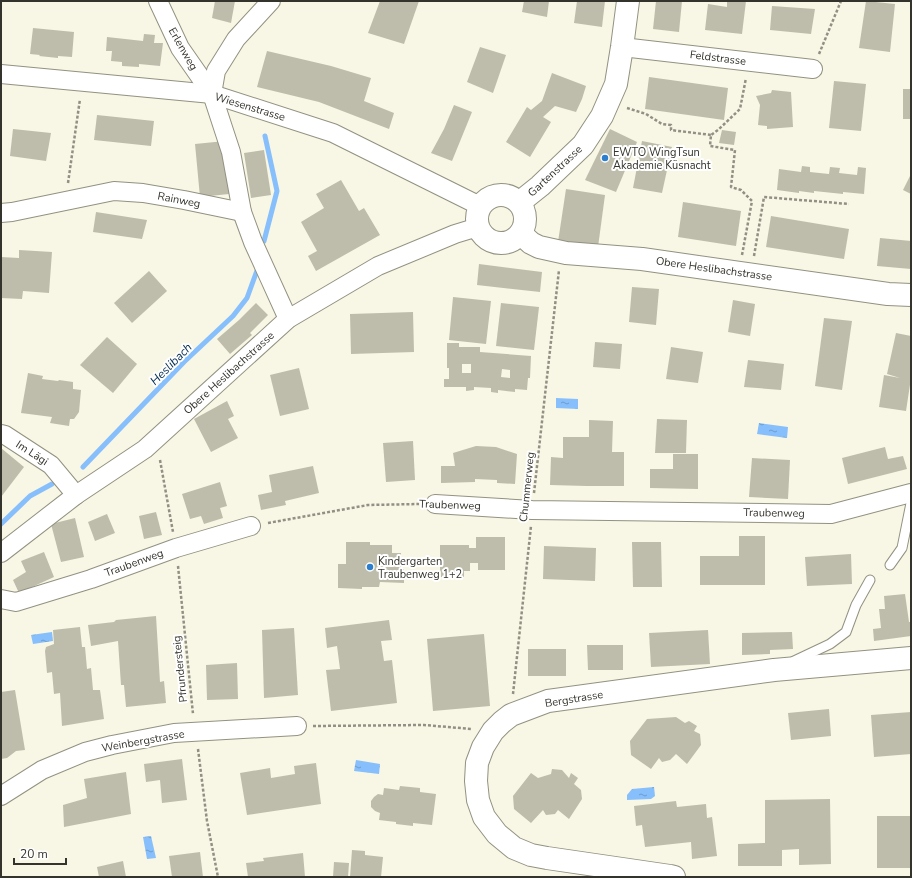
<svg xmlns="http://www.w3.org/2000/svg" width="912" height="878" viewBox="0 0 912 878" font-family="'Nunito Sans',sans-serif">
  <defs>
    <pattern id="water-ripples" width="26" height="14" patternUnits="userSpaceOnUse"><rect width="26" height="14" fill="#86bffc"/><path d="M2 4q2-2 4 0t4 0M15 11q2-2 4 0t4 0" fill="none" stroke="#6e9ccc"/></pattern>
  </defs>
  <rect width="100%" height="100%" fill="#f8f6e4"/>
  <!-- water -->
  <g fill="url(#water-ripples)">
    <polygon points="556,398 578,399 578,409 556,408"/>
    <polygon points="759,423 788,427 787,438 757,434"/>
    <polygon points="52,632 53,641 33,644 31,635"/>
    <polygon points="356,760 380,764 379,774 354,771"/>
    <polygon points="654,787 655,796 651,799 627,800 627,795 632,789"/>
    <polygon points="151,836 156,858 147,859 143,837"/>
  </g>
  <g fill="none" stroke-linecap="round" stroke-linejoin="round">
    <!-- stream -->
    <g stroke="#86bffc" stroke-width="5">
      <polyline points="264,241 277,191 265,136"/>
      <polyline points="83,467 184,362 233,316 247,298 259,265"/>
      <polyline points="1,524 30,496 52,484"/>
    </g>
  </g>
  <!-- building -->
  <g fill="#bebdab" fill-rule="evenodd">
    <polygon points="215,1 235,1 231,23 212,18"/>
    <polygon points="380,1 419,1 404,44 368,33"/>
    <polygon points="524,1 549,1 547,17 522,12"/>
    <polygon points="577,1 605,1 602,27 574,23"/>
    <polygon points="656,1 682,1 679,32 653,29"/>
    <polygon points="727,1 746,1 742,34 705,30 708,4 727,7"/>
    <polygon points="866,1 895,4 890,52 859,48"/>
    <polygon points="772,6 815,9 811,34 770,30"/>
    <polygon points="33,28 74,32 72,57 58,56 58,58 39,56 40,55 30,54"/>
    <polygon points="144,34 155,35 154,43 163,43 160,66 139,64 139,67 122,66 122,62 111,61 112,51 106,51 107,37 143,41"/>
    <polygon points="480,47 506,55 493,93 467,82"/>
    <polygon points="267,51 331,66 371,78 364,101 394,113 389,129 319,102 257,87"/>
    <polygon points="552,73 586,86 582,99 576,112 555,106 543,117 551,122 530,157 506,142 527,107 531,110 542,101"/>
    <polygon points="649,77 728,88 724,120 645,109"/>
    <polygon points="834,81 866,84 861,131 829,128"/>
    <rect x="903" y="89" width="8" height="30"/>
    <polygon points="772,90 791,92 793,127 767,129 767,126 758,125 760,105 756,96 771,93"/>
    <polygon points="454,105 472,112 452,161 431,153 444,129"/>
    <polygon points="97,115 154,121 151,146 94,140"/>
    <polygon points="13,129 51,133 46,161 10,156"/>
    <polygon points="610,129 637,142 616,192 585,180"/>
    <polygon points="722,130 736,132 734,145 719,143"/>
    <polygon points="225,141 229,194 200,197 195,144"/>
    <polygon points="642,141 672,147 662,193 633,188"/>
    <polygon points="264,150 271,195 251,198 244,153"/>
    <polygon points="802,166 810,167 810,172 829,174 830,167 840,168 839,173 857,175 858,167 866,168 864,194 843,192 843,194 814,191 814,193 799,191 799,193 777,190 779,169 801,172"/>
    <polygon points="911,174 911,194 903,190"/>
    <polygon points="341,180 359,211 364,208 380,235 316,271 308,256 317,251 301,222 324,208 316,194"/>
    <polygon points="566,189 605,195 598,247 558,242"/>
    <polygon points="683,202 741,211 736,246 678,237"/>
    <polygon points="96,212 147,220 142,239 93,232"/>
    <polygon points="771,216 849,229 844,259 766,247"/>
    <polygon points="880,238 911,241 911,269 877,266"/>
    <polygon points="19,250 52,252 49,293 23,291 22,299 1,298 1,257 19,258"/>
    <polygon points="479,264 542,272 540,292 477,285"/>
    <polygon points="149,271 167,291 132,323 114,303"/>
    <polygon points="632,287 659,289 656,325 629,322"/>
    <polygon points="453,297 491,301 486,344 449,340"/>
    <polygon points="733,300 755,304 750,336 728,332"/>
    <polygon points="256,303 268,315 250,333 252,335 230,354 217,339 239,320"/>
    <polygon points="501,303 539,307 534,350 496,346"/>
    <polygon points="413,312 414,352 351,354 350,314"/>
    <polygon points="824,318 852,321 842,390 815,386"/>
    <polygon points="896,333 911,336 911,378 906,411 879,407 884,375 900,378 887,374"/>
    <polygon points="107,337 137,364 113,393 80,365"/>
    <polygon points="595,342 622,344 620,369 593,367"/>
    <path d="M 447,343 L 459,343 L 459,347 L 480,347 L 480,352 L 531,356 L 530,378 L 528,378 L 527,390 L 515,389 L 515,392 L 498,390 L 498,393 L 491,392 L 491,388 L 474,387 L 474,390 L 466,391 L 466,387 L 444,387 L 444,379 L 449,379 L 449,368 L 447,368 ZM 462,364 L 471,364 L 471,373 L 462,373 ZM 502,369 L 510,370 L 510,378 L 501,377 Z"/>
    <polygon points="671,347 703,352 698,383 666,379"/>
    <polygon points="748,360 784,364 781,390 744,387"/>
    <polygon points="299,368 309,409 280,416 270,375"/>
    <polygon points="28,373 43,376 42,379 58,381 59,380 73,382 73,389 81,390 79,412 74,419 70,419 69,426 50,423 52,417 21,413"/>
    <polygon points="227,401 234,416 228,419 238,438 211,452 194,419"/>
    <polygon points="657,419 687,420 686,453 655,453"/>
    <polygon points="589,420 613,421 612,452 624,452 624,486 587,486 550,485 551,457 563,458 563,437 589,437"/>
    <polygon points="413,441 415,480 386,482 383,443"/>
    <polygon points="476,446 496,447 517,454 515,484 497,483 497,480 475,479 475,482 441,483 441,466 455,466 453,453"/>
    <polygon points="885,447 888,459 903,456 907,469 848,484 842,458"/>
    <polygon points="1,448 24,467 1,497"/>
    <polygon points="673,454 698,454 698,489 650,488 650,469 673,469"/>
    <polygon points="752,458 790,460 788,499 749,497"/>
    <polygon points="313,466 319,493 285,501 286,505 261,510 258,495 272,492 269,475"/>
    <polygon points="220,482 227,506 220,508 223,518 204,524 201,516 190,519 182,494"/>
    <polygon points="156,512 162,535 144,539 139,516"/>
    <polygon points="107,514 115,533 95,541 88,522"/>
    <polygon points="75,518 84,557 61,562 51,524"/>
    <polygon points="739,536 765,536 765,585 700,585 700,556 739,556"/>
    <polygon points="476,537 505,537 505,570 478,570 478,563 470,563 470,571 464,571 464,577 440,577 440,545 469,545 469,548 476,548"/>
    <polygon points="346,542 370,542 370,545 392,545 392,553 401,553 401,570 404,569 404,573 405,573 405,576 404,576 404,583 380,582 379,587 362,587 362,589 338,588 338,564 346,564"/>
    <polygon points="632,542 661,542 662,587 633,587"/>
    <polygon points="544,546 596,548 595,581 543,579"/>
    <polygon points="44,552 54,577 19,593 13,580 26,572 21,561"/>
    <polygon points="851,554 852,584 807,586 805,557"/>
    <polygon points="905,594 909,622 911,622 911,636 874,641 873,629 881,628 879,609 885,609 884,596"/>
    <polygon points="156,616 160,682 164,681 166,703 126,707 124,685 121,685 118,641 91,646 88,625 114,622 116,620"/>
    <polygon points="389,620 392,640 381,641 384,661 392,660 397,703 331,711 326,670 340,669 337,646 327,648 325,628"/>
    <polygon points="80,627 82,647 85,647 87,669 91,668 93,690 100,690 104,719 62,726 60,693 54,694 52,672 47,673 45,651 46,647 54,644 53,630"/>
    <polygon points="294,628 298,695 264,698 262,630"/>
    <polygon points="708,630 710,664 651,667 649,633"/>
    <polygon points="792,632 793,649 770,650 770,654 742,655 742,633"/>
    <polygon points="484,634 490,706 433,711 427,639"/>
    <polygon points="587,645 623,645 623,670 588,670"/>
    <rect x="528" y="649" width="38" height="27"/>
    <polygon points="237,663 238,699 207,700 206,665"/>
    <polygon points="15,690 25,750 16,751 7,758 1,759 1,692"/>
    <polygon points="829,709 831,736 791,740 788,713"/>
    <polygon points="911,712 911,754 874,757 871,715"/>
    <polygon points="676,717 685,723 689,721 697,726 694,731 700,734 701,745 687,764 676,754 670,760 662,762 659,758 651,769 631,755 630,741 647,719"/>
    <polygon points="182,759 187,800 162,803 160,780 146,782 144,764"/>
    <polygon points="316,763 321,804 247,815 240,773 270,768 271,778 295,774 294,766"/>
    <polygon points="552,769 562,770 569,778 571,773 578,778 574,784 581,790 582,799 569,819 558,810 555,814 546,815 543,810 531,823 514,809 513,796 531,773 538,778 551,774"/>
    <polygon points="126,772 131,814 64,827 63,805 87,798 84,779"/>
    <polygon points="400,786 420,788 420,792 436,794 432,825 413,823 413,826 396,824 396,822 379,820 380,813 375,811 371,807 371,801 374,797 378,794 383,795 384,788 399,790"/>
    <polygon points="830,799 831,864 799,865 799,849 782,850 782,866 738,866 738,844 765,843 765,800"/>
    <polygon points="676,801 677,807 706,804 707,818 712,817 717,856 692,859 691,842 645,847 642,825 636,826 634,806"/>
    <rect x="877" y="816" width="34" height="52"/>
    <polygon points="352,850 365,851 365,855 383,857 381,877 350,877"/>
    <polygon points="200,852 203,877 172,877 169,856"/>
    <polygon points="303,853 305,877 248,877 246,863 264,861 263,858"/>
    <polygon points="123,861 126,877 99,877 97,867"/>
    <polygon points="334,862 349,863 348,877 333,877"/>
  </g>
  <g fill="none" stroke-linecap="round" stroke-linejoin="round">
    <!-- service casing -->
    <g stroke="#939181" stroke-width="11">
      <g id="service">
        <polyline points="890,565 902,548 911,503"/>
        <polyline points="794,661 830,644 846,632 856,605 870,580"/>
      </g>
    </g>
    <!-- minor casing -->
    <g stroke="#939181" stroke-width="20">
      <g id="minor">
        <polyline points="158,1 180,48 212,94 231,152 242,212 253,242 288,319"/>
        <polyline points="622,47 813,69"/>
        <polyline points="1,74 212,94 333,133 480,206"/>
        <polyline points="212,94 216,71 236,39 271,1"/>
        <polyline points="1,213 12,212 114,191 143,193 184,200 242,212"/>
        <polyline points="1,434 5,435 51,465 76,495"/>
        <polyline points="435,504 532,510 831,514 911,493"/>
        <polyline points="1,553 76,495 145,449 288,319 378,266 455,234 478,227"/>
        <polyline points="1,599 16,602 91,579 176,548 251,526"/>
        <polyline points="1,796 42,770 85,752 112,745 174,733 297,726"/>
      </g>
    </g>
    <!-- tertiary casing -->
    <g stroke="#939181" stroke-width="24">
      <g id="tertiary">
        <circle cx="501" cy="219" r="24"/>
        <polyline points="520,202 540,186 583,145 602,116 616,84 622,47 628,1"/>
        <polyline points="521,234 531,243 539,247 566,253 642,259 888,294 911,295"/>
        <polyline points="674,877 670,876 547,858 531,855 514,848 497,834 484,817 478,800 476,781 477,763 483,747 493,731 502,722 511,715 548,701 774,670 911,658"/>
      </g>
    </g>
    <!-- path -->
    <g stroke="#929084" stroke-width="2.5" stroke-dasharray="3 2" stroke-linecap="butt">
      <polyline points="819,54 841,1"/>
      <polyline points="627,108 646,114 662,124 671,125 671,130 711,135"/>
      <polyline points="68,183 80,99"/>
      <polyline points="742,255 752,201 741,190 731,187 735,150 710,146 711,135 718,130 740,109 746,78"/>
      <polyline points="754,256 764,197 849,204"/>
      <polyline points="160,460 173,532"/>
      <polyline points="534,493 559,270"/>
      <polyline points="268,523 368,505 419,504"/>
      <polyline points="178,566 193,714"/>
      <polyline points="513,694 531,526"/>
      <polyline points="313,726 424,725 472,729"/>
      <polyline points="198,749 207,821 218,877"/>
    </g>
    <!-- service -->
    <use href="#service" stroke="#fff" stroke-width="9"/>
    <!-- minor -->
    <use href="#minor" stroke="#fff" stroke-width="18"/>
    <!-- tertiary -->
    <use href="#tertiary" stroke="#fff" stroke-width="22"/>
  </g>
  <!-- markers -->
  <g fill="#2d7fce" stroke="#fff" stroke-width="1.5">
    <circle cx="605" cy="158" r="4"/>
    <circle cx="370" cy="567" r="4"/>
  </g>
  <g text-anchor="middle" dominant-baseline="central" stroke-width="4" stroke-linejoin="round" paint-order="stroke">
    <!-- street labels -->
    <g font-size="11" fill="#34332c" stroke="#fff">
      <text transform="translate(183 49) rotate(60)">Erlenweg</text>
      <text transform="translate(718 58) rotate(7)">Feldstrasse</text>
      <text transform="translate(250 107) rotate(17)">Wiesenstrasse</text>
      <text transform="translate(555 171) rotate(-43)">Gartenstrasse</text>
      <text transform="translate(179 200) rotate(11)">Rainweg</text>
      <text transform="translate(714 269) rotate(8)">Obere Heslibachstrasse</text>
      <text transform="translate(229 373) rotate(-42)">Obere Heslibachstrasse</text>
      <text transform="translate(32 453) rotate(33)">Im Lägi</text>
      <text transform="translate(527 487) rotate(-84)">Chummerweg</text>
      <text transform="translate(450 505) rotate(2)">Traubenweg</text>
      <text transform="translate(774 513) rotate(1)">Traubenweg</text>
      <text transform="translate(134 563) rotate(-20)">Traubenweg</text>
      <text transform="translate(180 669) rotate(-96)">Pfrundersteig</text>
      <text transform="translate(574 699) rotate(-9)">Bergstrasse</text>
      <text transform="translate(143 741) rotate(-10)">Weinbergstrasse</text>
    </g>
    <!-- poi labels -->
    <g font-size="11" fill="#34332c" stroke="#fff" text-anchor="start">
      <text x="613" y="152">EWTO WingTsun<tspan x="613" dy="13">Akademie Küsnacht</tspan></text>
      <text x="378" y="561">Kindergarten<tspan x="378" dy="13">Traubenweg 1+2</tspan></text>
    </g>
    <!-- water labels -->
    <g font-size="12" font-style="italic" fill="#032c52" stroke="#fff">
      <text transform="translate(171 364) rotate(-45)">Heslibach</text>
    </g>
  </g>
  <!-- border -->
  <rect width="912" height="878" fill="none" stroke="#34332c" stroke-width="4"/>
  <!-- scale -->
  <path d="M14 858v6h52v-6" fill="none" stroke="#34332c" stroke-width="2"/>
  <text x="20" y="858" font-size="12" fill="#34332c" stroke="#ffffff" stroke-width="3" paint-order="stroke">20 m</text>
</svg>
